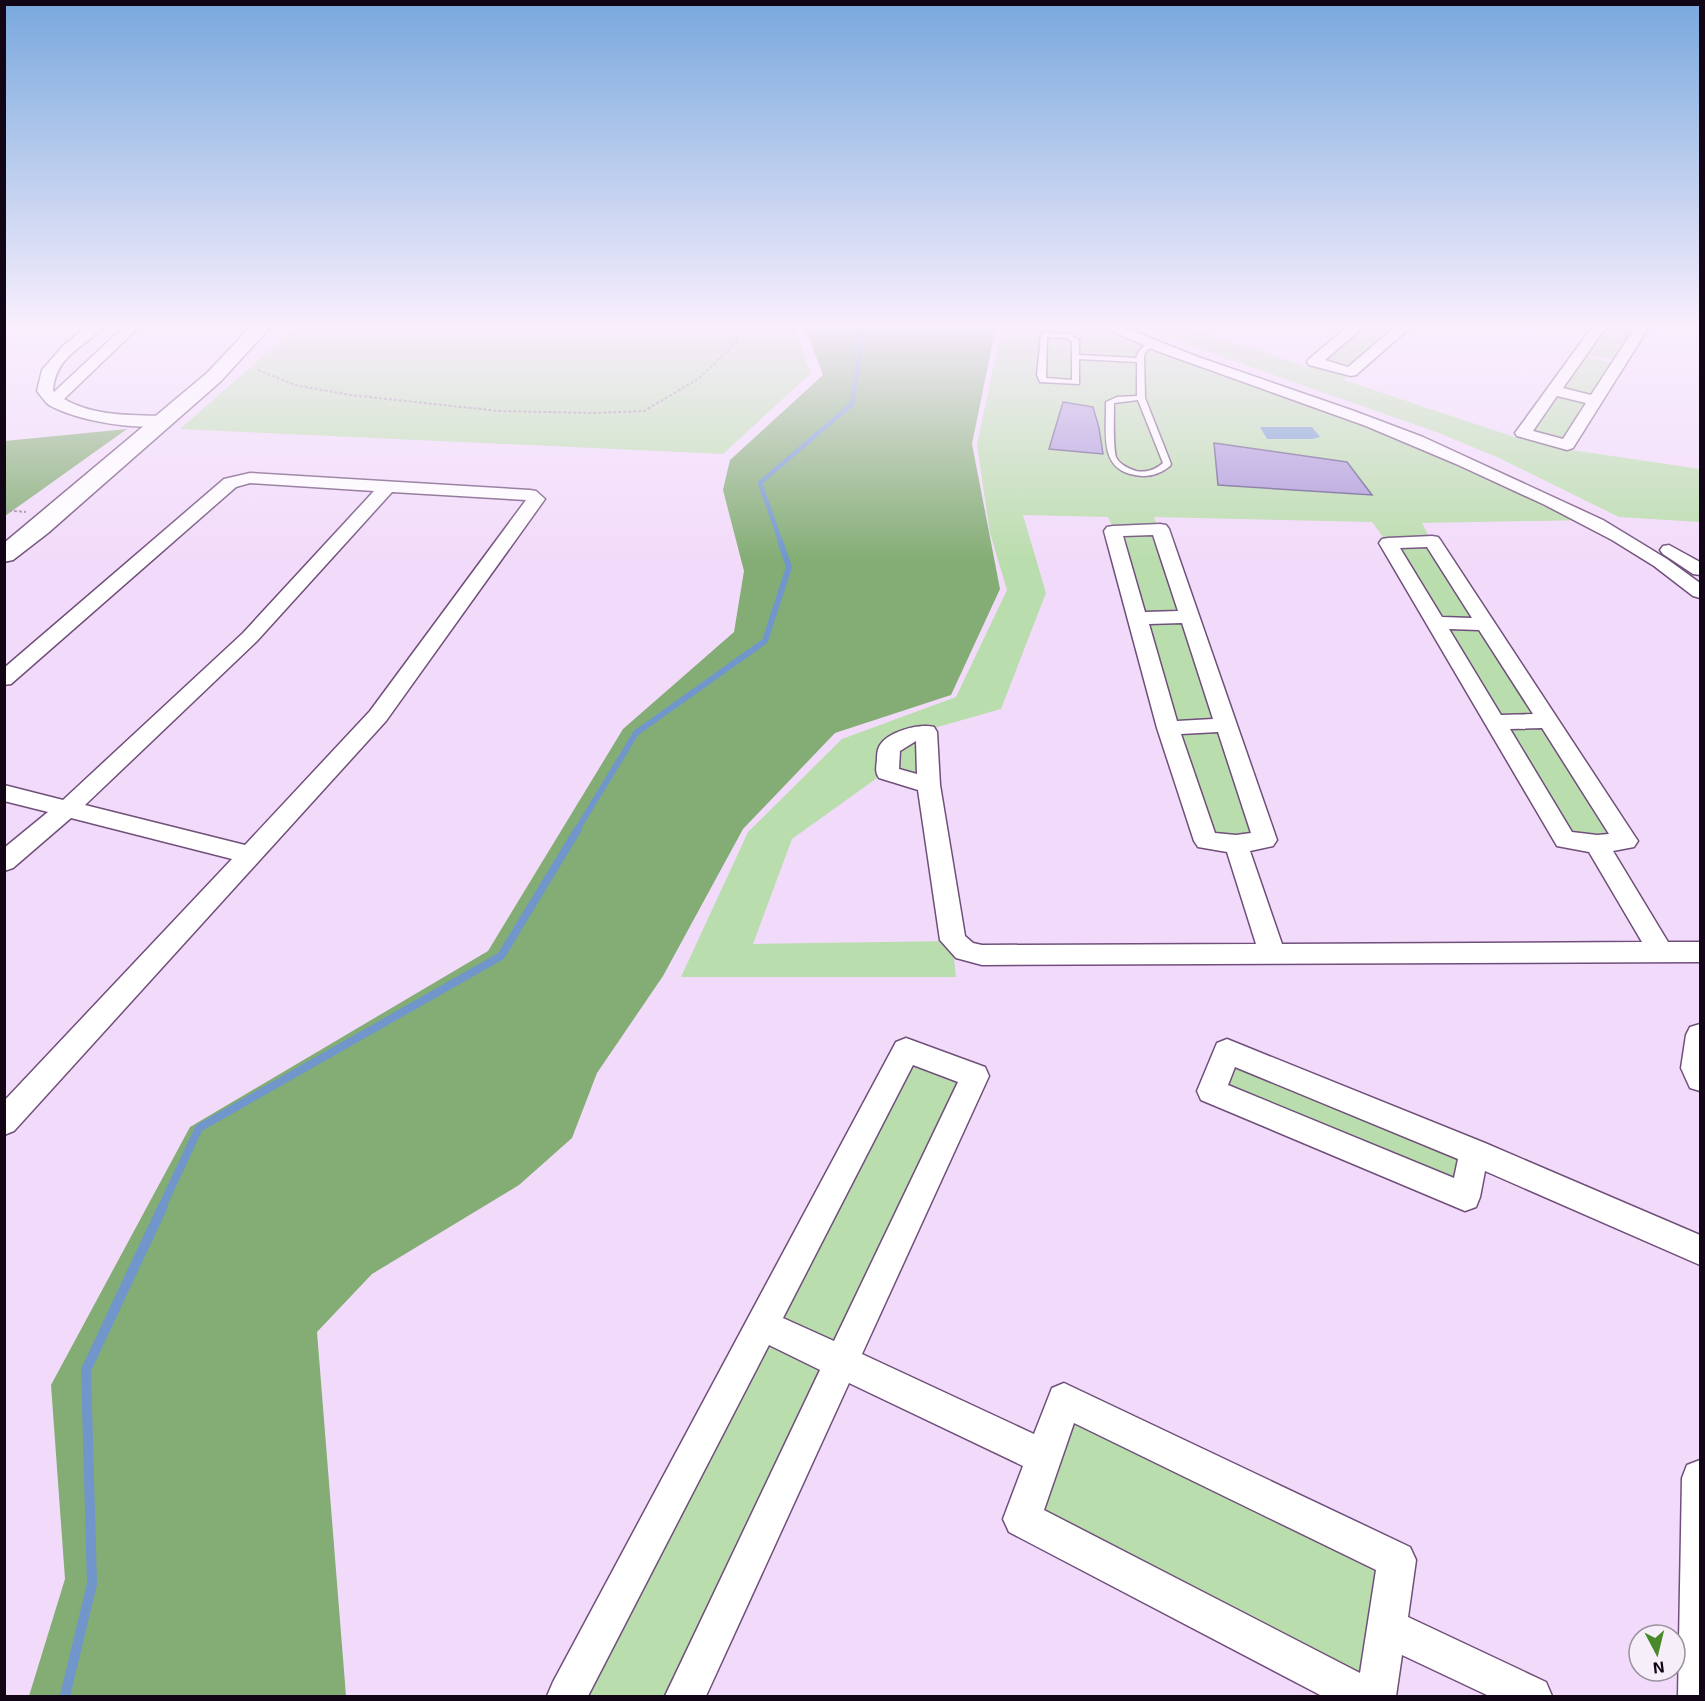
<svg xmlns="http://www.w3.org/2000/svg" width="1705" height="1701" viewBox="0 0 1705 1701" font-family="'Exo 2',sans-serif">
  <rect width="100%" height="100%" fill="#f2dbfa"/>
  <!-- green -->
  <g fill="#baddad">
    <polygon points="301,323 792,323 811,373 723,454 180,429"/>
    <polygon points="1000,323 1099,323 1350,414 1587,520 1422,523 1431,540 1386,541 1372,522 1154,517 1158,528 1113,528 1108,517 1023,515 1046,593 1001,709 927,730 912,732 884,773 792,839 753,944 952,941 956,977 681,977 748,832 842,739 956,697 1007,590 990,533 977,445 1002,327"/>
    <polygon points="1135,323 1175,323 1307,367 1313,362 1350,372 1344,380 1517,438 1523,433 1565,449 1700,469 1700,522 1619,517 1499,458 1439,433 1214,354"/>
    <polygon points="1367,323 1398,326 1348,368 1320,361"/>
    <polygon points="1605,323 1624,323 1638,327 1617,361 1583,353"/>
    <polygon points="1583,356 1615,364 1591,397 1558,390"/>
    <polygon points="1555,393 1589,401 1563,442 1530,433"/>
    <polygon points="1157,531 1183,614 1144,614 1118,533"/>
    <polygon points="1430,544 1479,621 1439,620 1394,545"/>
    <polygon points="1185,619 1217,719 1174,722 1145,621"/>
    <polygon points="1442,627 1484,627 1538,716 1497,717"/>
    <polygon points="1546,724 1615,833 1570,834 1501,726"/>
    <polygon points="1222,728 1256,834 1212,835 1176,732"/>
    <polygon points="924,734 926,781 892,772 892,750"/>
    <polygon points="1231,1058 1464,1153 1460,1188 1220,1088"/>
    <polygon points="914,1062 963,1080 835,1349 779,1323"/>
    <polygon points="770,1344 821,1370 669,1696 584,1696"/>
    <polygon points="1074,1419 1381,1570 1367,1682 1042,1513"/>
  </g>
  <!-- forest -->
  <g fill="#83ad74">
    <polygon points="803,323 994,323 996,326 972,444 1000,589 951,695 835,733 743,829 663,976 597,1073 572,1138 519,1185 372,1274 317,1332 346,1696 29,1696 65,1579 51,1385 190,1127 488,951 623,729 734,632 744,571 723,490 730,460 823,375"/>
    <polygon points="127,429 5,516 5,441"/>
  </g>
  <!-- water -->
  <polygon fill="#7096cc" points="1260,427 1312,427 1320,437 1312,439 1267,439"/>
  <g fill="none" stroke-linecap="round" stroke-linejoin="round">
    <!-- stream-far3 -->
    <polyline stroke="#7096cc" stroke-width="4.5" points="781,543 760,483 852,404 862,338 857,323"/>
    <!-- stream-far2 -->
    <polyline stroke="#7096cc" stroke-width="6" points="577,830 636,733 765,641 789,567 780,541"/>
    <!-- stream-far1 -->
    <polyline stroke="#7096cc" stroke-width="8" points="162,1207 199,1128 501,956 578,829"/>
    <!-- stream -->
    <polyline stroke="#7096cc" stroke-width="10" points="65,1696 92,1584 86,1370 163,1206"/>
  </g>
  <!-- building -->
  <g fill="#ab99d8" stroke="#625385" stroke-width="1.5">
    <polygon points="1063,402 1093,407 1099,428 1103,454 1049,449"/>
    <polygon points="1214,443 1347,462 1372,495 1218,485"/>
  </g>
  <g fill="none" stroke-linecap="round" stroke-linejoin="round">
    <!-- lane casing -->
    <g stroke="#704f7b" stroke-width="3">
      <path id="lane" d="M 1044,333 L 1069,334 L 1079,340 L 1079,355 L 1136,358 C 1139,349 1146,342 1155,343 L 1155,345 L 1146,351 L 1144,356 L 1145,398 L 1171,464 L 1170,466 C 1160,474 1148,478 1135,475 C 1098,469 1107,431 1106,402 L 1117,397 L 1137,396 L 1137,362 L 1079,359 L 1079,384 L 1040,382 L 1037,375 L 1041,335 ZM 1047,337 L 1067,338 L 1072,341 L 1072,380 L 1046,378 ZM 1138,400 L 1163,463 C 1155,470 1146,473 1136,471 C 1129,469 1119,464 1116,457 C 1113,446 1114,416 1114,403 Z"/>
    </g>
    <!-- street casing -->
    <g stroke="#704f7b" stroke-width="3">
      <g id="street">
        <path d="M 90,323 L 106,323 C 86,348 56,354 53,390 L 54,392 L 128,323 L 143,323 L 64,399 C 93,416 129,415 162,416 L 168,418 L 170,421 L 168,424 C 138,432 75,420 49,405 C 45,402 41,396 37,391 L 42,370 L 63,346 Z"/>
        <polygon points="1094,323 1113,323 1198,357 1354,411 1423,437 1603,520 1667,559 1700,583 1700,598 1693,596 1654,566 1612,540 1545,505 1456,464 1366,426 1157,351"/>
        <polygon points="1352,323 1368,323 1325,360 1348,367 1400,323 1415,323 1356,375 1351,376 1309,365 1307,362 1309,359"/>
        <path d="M 1595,323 L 1609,323 L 1563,388 L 1591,395 L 1634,329 L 1622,323 L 1644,323 L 1649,327 L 1573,448 L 1567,450 L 1517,436 L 1515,433 ZM 1557,396 L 1586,403 L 1563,439 L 1533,431 Z"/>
        <path d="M 250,473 L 530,490 L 536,491 L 545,499 L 386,721 L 14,1131 L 4,1135 L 4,1101 L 232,859 L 71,818 L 13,868 L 4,871 L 4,848 L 48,812 L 4,801 L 4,785 L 63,800 L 243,633 L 374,491 L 250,483 L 236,487 L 11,684 L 4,685 L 4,668 L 224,479 ZM 392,492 L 526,500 L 370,711 L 245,845 L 85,805 L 257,641 Z"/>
        <path d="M 1160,524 L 1166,525 L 1169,529 L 1277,840 L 1273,846 L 1250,851 L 1282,944 L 1642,942 L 1589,852 L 1557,846 L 1379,543 L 1382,539 L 1388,538 L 1432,536 L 1438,537 L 1441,541 L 1634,835 L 1638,841 L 1634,847 L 1613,851 L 1668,942 L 1700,942 L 1700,962 L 982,965 L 956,958 L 940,940 L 918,790 L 879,778 C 875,772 876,768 877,760 C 877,756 877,751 879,747 C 886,732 919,723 934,727 L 937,732 L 940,785 L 965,936 L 973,943 L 982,945 L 1256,944 L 1227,852 L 1198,847 L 1194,841 L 1157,728 L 1104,531 L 1107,527 L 1113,526 ZM 1153,535 L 1178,611 L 1145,612 L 1123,536 ZM 1427,547 L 1472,618 L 1442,617 L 1400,548 ZM 1182,623 L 1213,719 L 1177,721 L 1149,624 ZM 1449,629 L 1479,630 L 1533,714 L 1501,715 ZM 1542,728 L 1609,834 L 1597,835 L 1572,832 L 1510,729 ZM 1218,732 L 1251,833 L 1236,835 L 1215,833 L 1181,734 ZM 916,741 L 917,774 L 899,769 L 900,751 Z"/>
        <polygon points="1669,545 1700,562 1700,575 1693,574 1663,554 1660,550 1663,546"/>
        <polygon points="1700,1024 1700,1091 1690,1088 1681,1068 1686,1035 1690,1027"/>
        <path d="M 906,1038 L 985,1067 L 989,1076 L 862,1354 L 1034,1434 L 1052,1388 L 1064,1383 L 1410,1547 L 1416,1560 L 1408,1617 L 1546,1682 L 1552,1696 L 1489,1696 L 1402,1655 L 1396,1696 L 1322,1696 L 1009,1532 L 1003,1519 L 1023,1466 L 849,1383 L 706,1696 L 665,1696 L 820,1370 L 769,1345 L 588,1696 L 547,1696 L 553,1682 L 896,1042 ZM 913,1065 L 958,1082 L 834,1341 L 783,1318 ZM 1074,1423 L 1376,1570 L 1360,1673 L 1044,1510 Z"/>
        <path d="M 1227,1039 L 1485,1143 L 1700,1235 L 1700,1265 L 1485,1171 L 1480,1197 L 1476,1207 L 1465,1211 L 1201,1100 L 1197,1091 L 1217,1043 ZM 1235,1067 L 1458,1159 L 1454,1178 L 1228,1085 Z"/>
        <polygon points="1700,1460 1700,1696 1678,1696 1682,1478 1687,1465"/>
      </g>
    </g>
    <!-- secondary casing -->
    <g stroke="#704f7b" stroke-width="3">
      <polygon id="secondary" points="254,323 274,323 221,381 48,533 13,560 4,562 4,543 207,373"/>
    </g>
    <!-- path -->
    <g stroke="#9e8ba4" stroke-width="2" stroke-dasharray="3 2" stroke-linecap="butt">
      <polyline points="258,370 295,385 350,395 499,411 594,413 644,411 698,379 738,341 730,323"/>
      <polyline points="4,510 26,512"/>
    </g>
    <!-- lane -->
    <use href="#lane" fill="#fff" fill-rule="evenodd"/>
    <!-- street -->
    <use href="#street" fill="#fff" fill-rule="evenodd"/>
    <!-- secondary -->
    <use href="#secondary" fill="#fff" fill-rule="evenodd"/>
  </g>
  <!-- sky -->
  <linearGradient id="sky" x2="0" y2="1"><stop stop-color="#78a8dd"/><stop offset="0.58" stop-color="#f9effd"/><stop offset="1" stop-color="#f9effd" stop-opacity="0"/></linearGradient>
  <rect width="1705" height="561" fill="url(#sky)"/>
  <!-- border -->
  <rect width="1705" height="1701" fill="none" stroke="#120616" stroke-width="12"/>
  <!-- north arrow -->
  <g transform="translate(1657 1653) rotate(173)"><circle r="28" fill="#f6eff9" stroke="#9b929e" stroke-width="1.5"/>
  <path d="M0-4.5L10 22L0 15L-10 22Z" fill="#49892b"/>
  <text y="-9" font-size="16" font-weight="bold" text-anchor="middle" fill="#120616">N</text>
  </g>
</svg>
